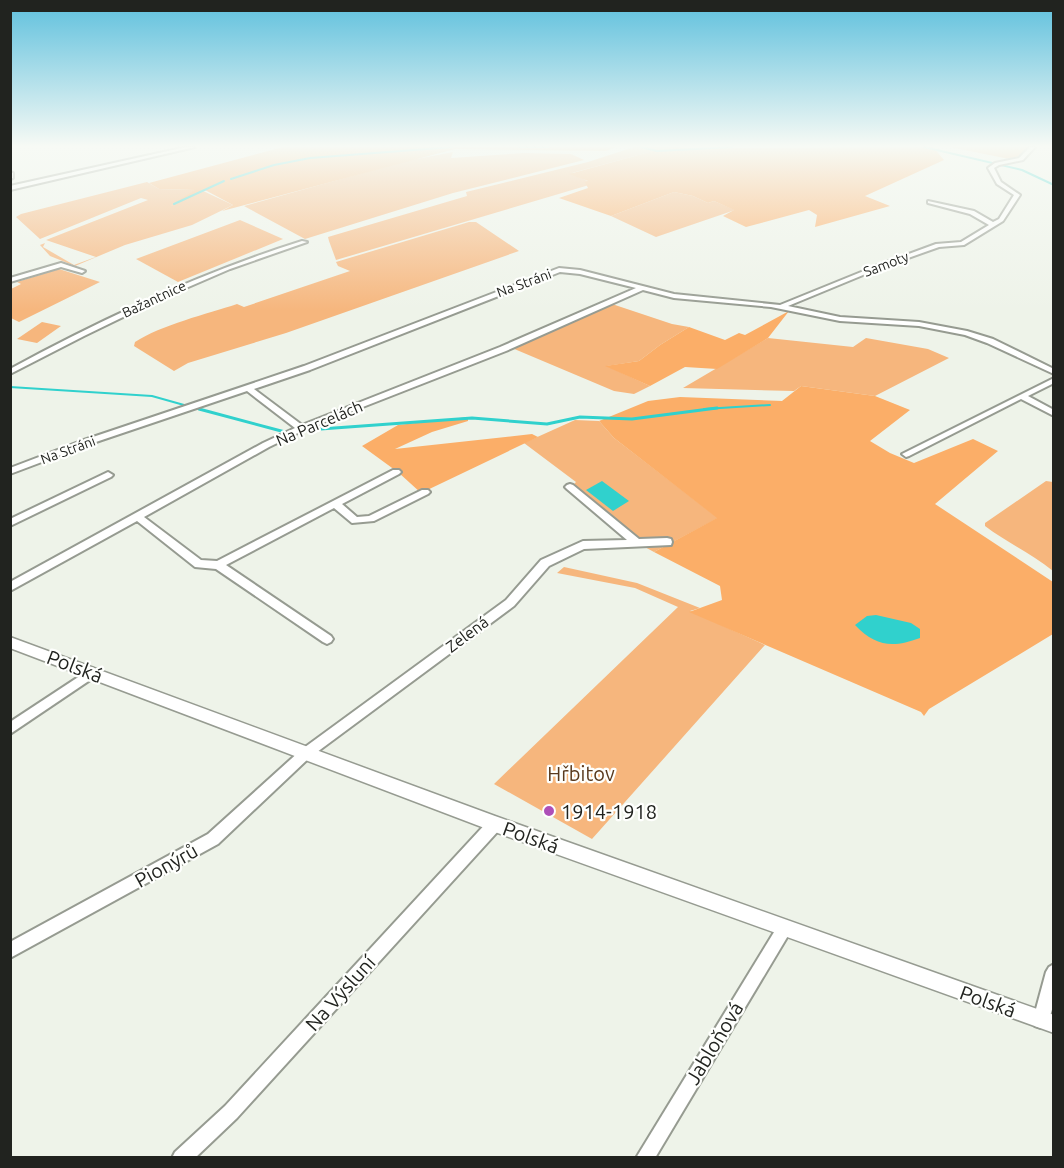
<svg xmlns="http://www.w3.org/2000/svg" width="1064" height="1168" viewBox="0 0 1064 1168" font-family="Ubuntu,sans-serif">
  <rect width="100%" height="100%" fill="#eef3e9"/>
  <!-- green -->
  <g fill="#f6b67d">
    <polygon points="634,147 687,147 653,151 572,173 589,182 589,185 336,260 329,241 328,237 467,196 466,192 588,162"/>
    <polygon points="950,147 1031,147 1019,159 1009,159"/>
    <polygon points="453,152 451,158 524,153 571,154 584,160 453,193 305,239 244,206 406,161"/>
    <polygon points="147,182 159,189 196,190 171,206 201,190 233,205 192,225 125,245 75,266 50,256 40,245 45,243 43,247 74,265 93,258 96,257 46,240 148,200 141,198 40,239 16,217 21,214"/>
    <polygon points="674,192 693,196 708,203 714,201 735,210 656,237 611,216"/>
    <polygon points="240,220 283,239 178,282 136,259"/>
    <path d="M 469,222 L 476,222 L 519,251 L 286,333 L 188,363 L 174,371 L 134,346 L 135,342 C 161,325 207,314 237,304 L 244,307 L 350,271 L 338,266 L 336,262 Z"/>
    <polygon points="59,269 100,282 19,322 11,318 11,289 21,284 17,282"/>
    <polygon points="612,304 672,324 689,327 660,345 639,361 607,366 650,386 634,394 614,391 512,348"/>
    <polygon points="42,322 61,326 37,343 17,339"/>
    <polygon points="768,338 853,347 866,338 928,349 949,358 875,396 801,386 794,391 683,388"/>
    <polygon points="575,420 599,421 614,438 718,518 654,552 641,545 638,538 573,485 576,482 524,443"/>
    <path d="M 1046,481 L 1053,482 L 1053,571 C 1032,554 1006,542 985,526 L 985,523 Z"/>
    <polygon points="564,567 637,583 700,608 690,611 765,645 592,839 494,784 678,607 635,588 557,573"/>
  </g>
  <!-- forest -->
  <g fill="#fbae68">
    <polygon points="283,147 616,147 606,151 455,149 222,211 233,205 205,190 179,203 176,202 195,190 159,189 149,183"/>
    <polygon points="933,147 944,160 865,196 890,206 815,227 817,215 809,210 746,227 723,216 734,210 714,201 708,203 693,196 674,192 611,216 559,198 588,188 585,182 588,181 569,174 653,151 674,148"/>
    <polygon points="789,311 768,338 717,369 685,367 650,386 605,366 639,361 660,345 689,327 725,340 739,333 745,335"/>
    <polygon points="801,386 875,396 910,410 870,441 890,453 914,463 973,439 998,451 935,504 1053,582 1053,634 929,709 924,716 921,712 689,612 722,600 720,586 654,552 717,518 614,438 599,421 648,401 680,397 782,401"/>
    <polygon points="468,417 468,421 432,432 395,449 532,434 538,437 421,493 399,473 362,446 398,425"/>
  </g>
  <!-- water -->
  <g fill="#30d1cd">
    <polygon points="602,481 629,501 613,511 586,490"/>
    <path d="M 876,615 L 911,623 L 920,629 L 920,638 C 893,648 876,647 855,625 L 867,616 Z"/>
  </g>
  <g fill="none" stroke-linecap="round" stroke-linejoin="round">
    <!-- stream-far1 -->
    <g stroke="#30d1cd" stroke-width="2">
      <polyline points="519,147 548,147"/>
      <polyline points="641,147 657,151 732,147"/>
      <polyline points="924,147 1022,170 1054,185"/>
      <polyline points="231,179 274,165 310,158 452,147"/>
      <polyline points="174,204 224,181"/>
      <polyline points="10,387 152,396 184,405"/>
      <polyline points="704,409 770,405"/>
    </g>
    <!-- stream -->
    <g stroke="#30d1cd" stroke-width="3">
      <polyline points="199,409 285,432"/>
      <polyline points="307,430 472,418 547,424 580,417 632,419 717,408"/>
    </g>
    <!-- minor casing -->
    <g stroke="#969b91" stroke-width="4">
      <g id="minor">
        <polygon points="186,147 195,147 10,190 10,186"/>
        <path d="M 1030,147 L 1035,147 L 1023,160 L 999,165 L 994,168 L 1001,182 L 1020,195 L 1003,221 L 964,245 L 939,247 L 880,268 L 788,306 L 840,317 L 919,322 L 967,331 L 993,339 L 1054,369 L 1054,374 L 987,343 L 965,335 L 919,326 L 840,321 L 771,307 L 674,298 L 643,290 L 506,351 L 304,430 L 269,447 L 144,517 L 201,560 L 217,561 L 393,470 L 399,470 L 401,472 L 399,474 L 342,504 L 357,517 L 369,516 L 422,490 L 428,490 L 430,492 L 428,494 L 374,521 L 352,523 L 334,508 L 226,565 L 331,636 L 333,639 L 331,642 L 327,644 L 323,642 L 216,569 L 195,567 L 137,521 L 10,591 L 10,582 L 263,443 L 295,428 L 247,391 L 87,445 L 10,474 L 10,468 L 81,441 L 304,366 L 559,268 L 580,270 L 674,294 L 780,305 L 876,266 L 936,244 L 961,242 L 989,225 L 970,214 L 928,203 L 928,201 L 974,211 L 993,222 L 999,219 L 1014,195 L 997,184 L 988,168 L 995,163 L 1019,158 ZM 560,272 L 580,274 L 636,288 L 500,347 L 302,425 L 254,389 L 310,370 Z"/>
        <polygon points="10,172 13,173 13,178 10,179"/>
        <path d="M 302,241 L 307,242 L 230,269 L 156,301 L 84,336 L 10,374 L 10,369 C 104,318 200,273 302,241 Z"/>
        <polygon points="61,263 85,271 82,273 61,267 10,282 10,278"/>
        <polygon points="1054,378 1054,383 1028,396 1054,410 1054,416 1021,399 909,456 906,457 902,454"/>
        <polygon points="108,472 113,475 111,477 10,526 10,519"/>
        <polygon points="570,484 573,485 639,539 667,538 671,539 672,542 671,545 584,549 549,566 514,606 309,758 218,844 10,958 10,942 208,834 301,750 506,600 541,560 583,541 627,540 567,489 565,487 567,485"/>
        <polygon points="92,668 96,670 98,673 96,676 10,734 10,722"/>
        <polygon points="495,817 500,819 502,824 500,829 237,1118 195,1158 172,1158 175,1152 225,1106 490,819"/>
        <polygon points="784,922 789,924 791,929 789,934 655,1158 636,1158 779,924"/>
        <polygon points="1054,964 1054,1003 1047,1026 1041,1028 1035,1026 1033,1020 1046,972 1049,967"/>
      </g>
    </g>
    <!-- tertiary casing -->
    <g stroke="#969b91" stroke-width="3">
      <polygon id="tertiary" points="10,637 495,816 1054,1015 1054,1033 495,832 10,648"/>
    </g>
    <!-- minor -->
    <use href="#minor" fill="#fff" fill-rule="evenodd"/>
    <!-- tertiary -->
    <use href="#tertiary" fill="#fff" fill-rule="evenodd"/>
  </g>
  <!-- sky -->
  <linearGradient id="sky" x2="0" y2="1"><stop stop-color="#5ec0dd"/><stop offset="0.47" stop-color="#f7faf5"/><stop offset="1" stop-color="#f7faf5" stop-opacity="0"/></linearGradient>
  <rect width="1064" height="311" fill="url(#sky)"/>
  <!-- markers -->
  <circle fill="#ad4fb8" stroke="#fefffd" stroke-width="2" cx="549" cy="811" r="6"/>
  <g text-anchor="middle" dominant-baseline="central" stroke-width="4.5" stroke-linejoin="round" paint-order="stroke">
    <!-- far-street labels -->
    <g font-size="14" fill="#21231f" stroke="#fefffd">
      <text transform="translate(886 264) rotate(-21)">Samoty</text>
      <text transform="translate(524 283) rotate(-20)">Na Stráni</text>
      <text transform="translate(154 299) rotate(-25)">Bažantnice</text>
      <text transform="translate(68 450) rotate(-20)">Na Stráni</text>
    </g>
    <!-- street labels -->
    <g font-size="16" fill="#21231f" stroke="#fefffd">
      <text transform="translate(319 423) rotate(-23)">Na Parcelách</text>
      <text transform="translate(467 634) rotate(-37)">Zelená</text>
    </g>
    <!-- near-street labels -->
    <g font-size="20" fill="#21231f" stroke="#fefffd">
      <text transform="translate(75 666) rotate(21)">Polská</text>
      <text transform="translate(531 837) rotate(20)">Polská</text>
      <text transform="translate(166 865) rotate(-29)">Pionýrů</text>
      <text transform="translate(340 993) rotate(-48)">Na Výsluní</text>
      <text transform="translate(988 1001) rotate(20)">Polská</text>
      <text transform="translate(714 1043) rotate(-59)">Jabloňová</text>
    </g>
    <!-- near-park labels -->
    <g font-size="20" fill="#5a3a1d" stroke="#fefffd">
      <text x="581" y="773">Hřbitov</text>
    </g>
    <!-- near-poi labels -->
    <g font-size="20" fill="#21231f" stroke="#fefffd" text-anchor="start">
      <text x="561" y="811">1914-1918</text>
    </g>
  </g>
  <!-- border -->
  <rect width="1064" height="1168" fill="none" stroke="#21231f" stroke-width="24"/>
</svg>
